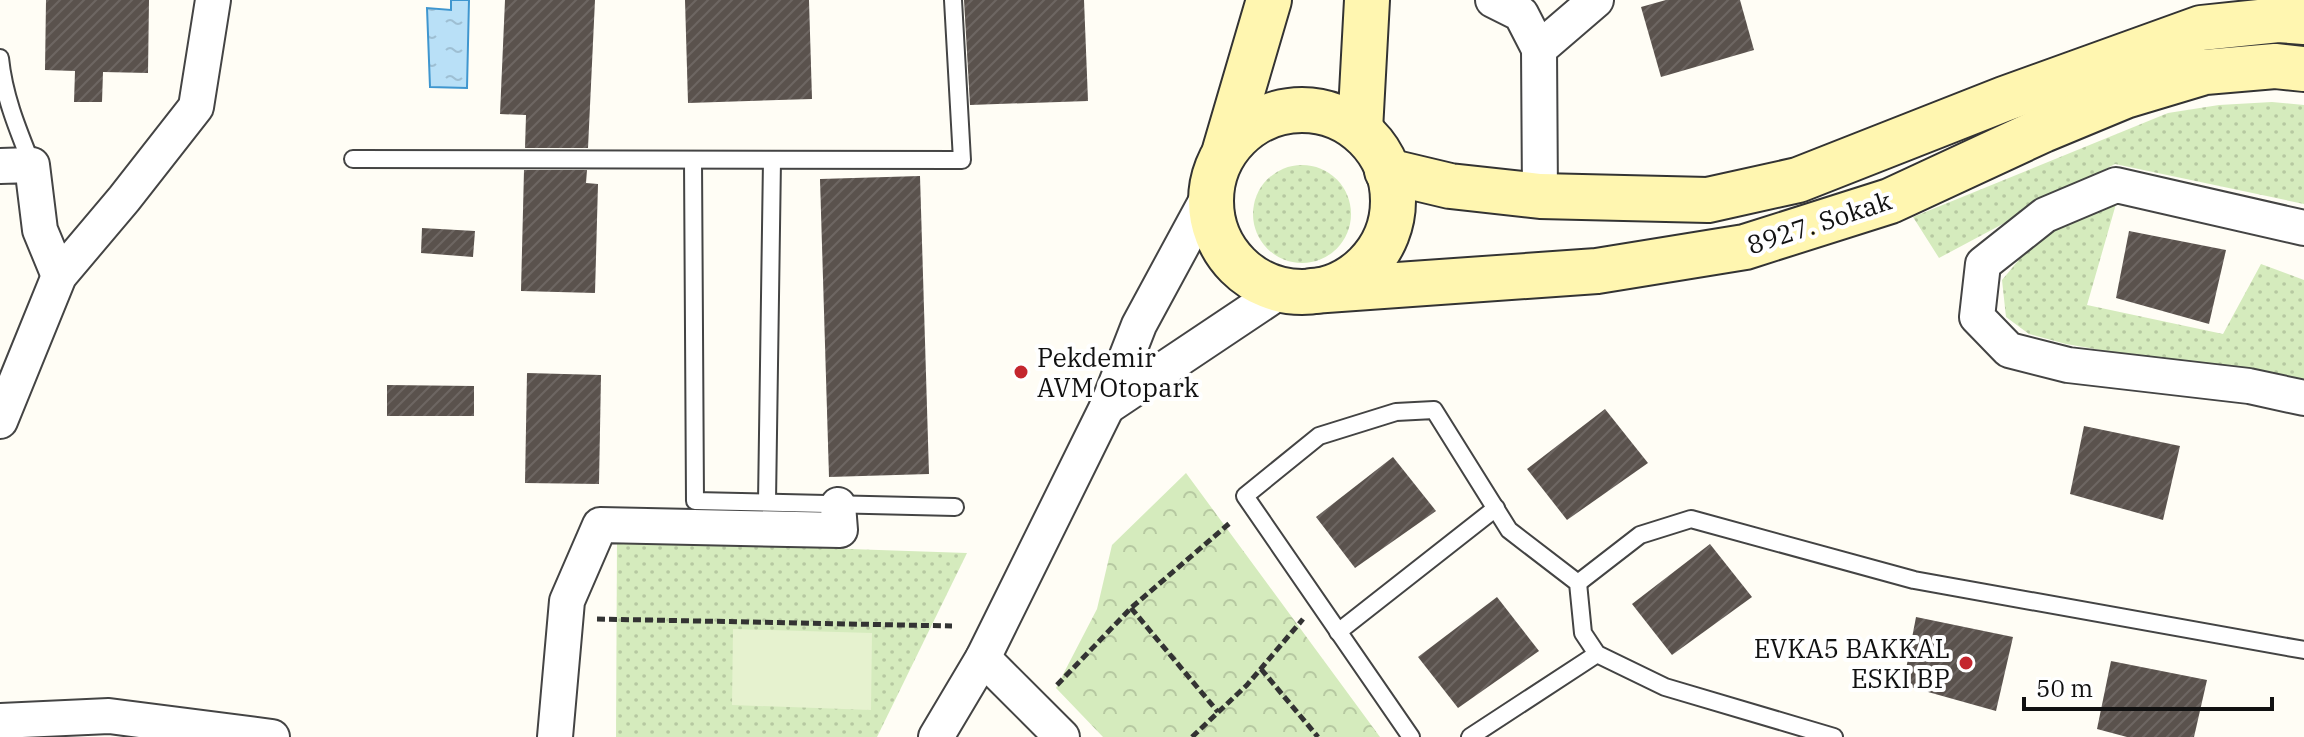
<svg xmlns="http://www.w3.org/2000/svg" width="2304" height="737" viewBox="0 0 2304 737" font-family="'IBM Plex Serif',serif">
  <defs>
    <pattern id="grass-dots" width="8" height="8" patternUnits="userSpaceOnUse" patternTransform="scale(2)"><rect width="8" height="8" fill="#d5ebbd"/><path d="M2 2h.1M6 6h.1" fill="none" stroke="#b6c8a1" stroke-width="1.8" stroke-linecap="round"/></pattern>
    <pattern id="park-crowns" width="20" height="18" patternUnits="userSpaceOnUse" patternTransform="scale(2)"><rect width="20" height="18" fill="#d5ebbd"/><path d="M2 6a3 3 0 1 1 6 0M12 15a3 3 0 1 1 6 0" fill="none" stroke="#b6c8a1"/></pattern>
    <pattern id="water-ripples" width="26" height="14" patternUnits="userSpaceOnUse" patternTransform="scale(2)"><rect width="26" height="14" fill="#b9e0f7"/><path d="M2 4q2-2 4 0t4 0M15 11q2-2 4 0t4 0" fill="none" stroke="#9ebfd3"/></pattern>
    <pattern id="building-hatch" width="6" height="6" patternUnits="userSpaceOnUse" patternTransform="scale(2)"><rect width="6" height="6" fill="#5a524d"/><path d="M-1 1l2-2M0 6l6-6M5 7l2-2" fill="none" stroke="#6d6662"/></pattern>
  </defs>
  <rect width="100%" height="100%" fill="#fffdf5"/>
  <!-- grass -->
  <g fill="url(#grass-dots)">
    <polygon points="2272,102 2304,105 2304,204 2115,164 1939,258 1913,217 2168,113 2219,105"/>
    <circle cx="1302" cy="214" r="49"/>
    <polygon points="2116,204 2087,305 2223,334 2261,264 2304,280 2304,385 2066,344 2029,334 2006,317 2002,280 2038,237"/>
    <polygon points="617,541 967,553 877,737 616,737"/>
  </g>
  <!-- park -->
  <polygon fill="url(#park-crowns)" points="1186,473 1380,737 1103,737 1056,688 1097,609 1112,545"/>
  <!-- pitch -->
  <polygon fill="#e6f2cf" points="733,629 872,633 871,710 732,705"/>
  <!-- water -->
  <polygon fill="url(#water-ripples)" stroke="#3f96cf" stroke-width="2" points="451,0 469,0 467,88 430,87 427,8 451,10"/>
  <!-- building -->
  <g fill="url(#building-hatch)">
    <polygon points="46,0 149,0 148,73 103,72 102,102 74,102 75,71 45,70"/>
    <polygon points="505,0 595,0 588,148 525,148 526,115 500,114"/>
    <polygon points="685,0 809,0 812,99 688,103"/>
    <polygon points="964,0 1084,0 1088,101 970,105"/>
    <polygon points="1666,0 1740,0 1754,50 1661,77 1641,7"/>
    <polygon points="524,170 587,170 586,183 598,184 595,293 521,291"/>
    <polygon points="920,176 929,474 829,477 820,179"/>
    <polygon points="422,228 475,231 473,257 421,253"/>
    <polygon points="2129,231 2226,250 2209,324 2116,298"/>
    <polygon points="527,373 601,375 599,484 525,483"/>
    <polygon points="387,385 474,386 474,416 387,416"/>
    <polygon points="1605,409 1648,463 1567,520 1527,469"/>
    <polygon points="2084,426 2180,446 2163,520 2070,494"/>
    <polygon points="1393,457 1436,511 1355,568 1316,517"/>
    <polygon points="1710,544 1752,597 1672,655 1632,604"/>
    <polygon points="1497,597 1539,651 1458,708 1418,657"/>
    <polygon points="1916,617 2013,637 1996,711 1903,685"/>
    <polygon points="2111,661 2207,680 2194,737 2127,737 2097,729"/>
  </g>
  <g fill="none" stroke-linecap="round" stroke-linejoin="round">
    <!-- lane casing -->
    <g stroke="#444" stroke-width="20">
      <g id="lane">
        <path d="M 0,58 C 4,97 18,130 32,165"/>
        <polyline points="353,159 962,160 953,0"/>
        <polyline points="693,160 695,501 955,507"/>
        <polyline points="767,502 772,160"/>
        <polyline points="1578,583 1640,535 1691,519 1914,580 2304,650"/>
        <polyline points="1338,632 1496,508"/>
        <polyline points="1411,737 1245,496 1319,436 1396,412 1434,410 1509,530 1578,583 1583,633 1597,654 1665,687 1834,737"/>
        <polyline points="1470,737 1597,654"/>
      </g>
    </g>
    <!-- street casing -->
    <g stroke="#444" stroke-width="38">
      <g id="street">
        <polyline points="1493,0 1521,14 1539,49"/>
        <polyline points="0,166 32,165 40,230 59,276"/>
        <polyline points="1540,196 1539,49 1596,0"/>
        <polyline points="2304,228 2116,185 2045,215 1983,264 1977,317 2009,350 2068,365 2249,386 2304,398"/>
        <polyline points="1107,407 1282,290"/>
        <polyline points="0,421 59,276 124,199 196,107 213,0"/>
        <polyline points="983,658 1062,737"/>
        <polyline points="0,721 109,716 272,737"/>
        <polyline points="555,737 567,601 600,525 840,530 838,505"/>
        <polyline points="936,737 983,658 1107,407 1139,325 1211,192"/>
      </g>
    </g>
    <!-- secondary casing -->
    <g stroke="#333" stroke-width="48">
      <g id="secondary">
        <circle cx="1302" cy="201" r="91"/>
        <polyline points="1360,130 1367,0"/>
        <polyline points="1225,150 1269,0"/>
        <polyline points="1387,171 1450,186 1540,196 1708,200 1798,180 2004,99 2201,28 2278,20 2304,22"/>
        <polyline points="1312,291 1597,271 1745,247 1890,201 2043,130 2125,96 2205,72 2275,66 2304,69"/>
      </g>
    </g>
    <!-- path -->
    <g stroke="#333" stroke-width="5" stroke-dasharray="8 4" stroke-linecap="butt">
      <polyline points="1131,608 1218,712"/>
      <polyline points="597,619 952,626"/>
      <polyline points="1261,669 1318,737"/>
      <polyline points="1057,685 1131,608 1231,522"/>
      <polyline points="1192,737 1247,685 1303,619"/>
    </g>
    <!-- lane -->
    <use href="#lane" stroke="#fff" stroke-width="16"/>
    <!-- street -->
    <use href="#street" stroke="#fff" stroke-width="34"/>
    <!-- secondary -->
    <use href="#secondary" stroke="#fff6b0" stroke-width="44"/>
  </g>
  <!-- markers -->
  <g fill="#c4262e" stroke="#fff" stroke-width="3">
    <circle cx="1021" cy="372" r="8"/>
    <circle cx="1966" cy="663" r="8"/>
  </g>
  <g text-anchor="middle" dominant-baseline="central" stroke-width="8" stroke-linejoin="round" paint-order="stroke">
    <!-- street labels -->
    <g font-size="26" fill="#111" stroke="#fff">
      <text transform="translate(1819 222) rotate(-18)">8927. Sokak</text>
    </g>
    <!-- poi labels -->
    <g font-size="26" fill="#111" stroke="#fff" text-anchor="start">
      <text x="1037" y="357">Pekdemir<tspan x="1037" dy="30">AVM Otopark</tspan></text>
      <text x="1950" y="648" text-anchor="end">EVKA5 BAKKAL<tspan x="1950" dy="30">ESKI BP</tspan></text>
    </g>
  </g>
  <!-- scale -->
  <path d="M2024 697v12h248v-12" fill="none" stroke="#111111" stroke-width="4"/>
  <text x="2036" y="697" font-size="24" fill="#111111" stroke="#ffffff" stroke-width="6" paint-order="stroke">50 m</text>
</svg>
